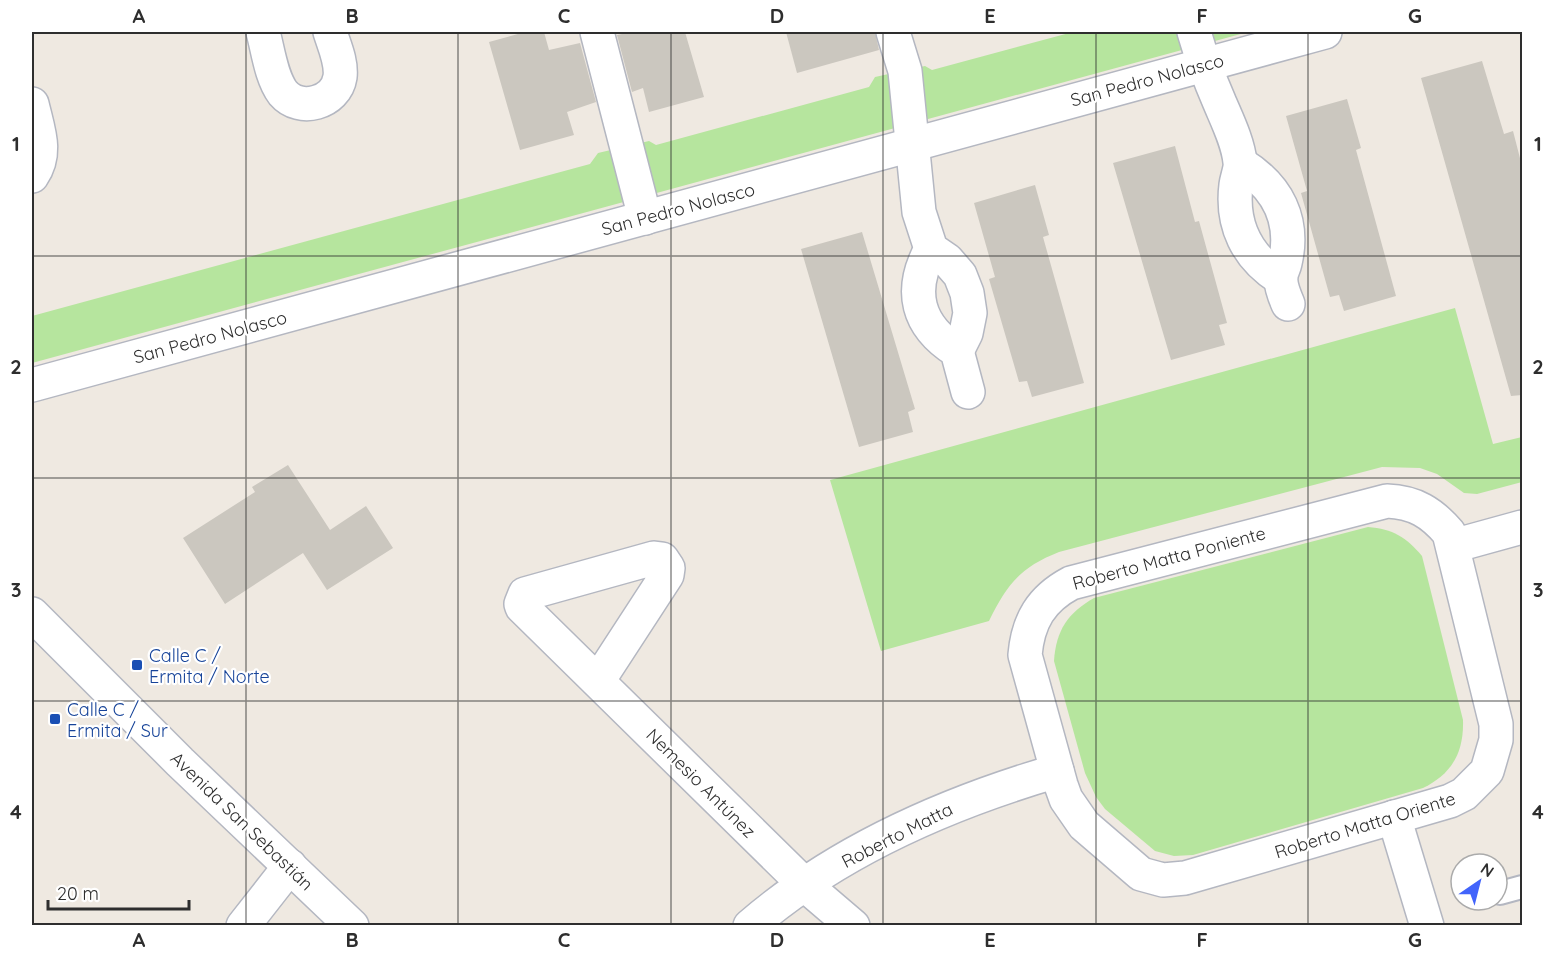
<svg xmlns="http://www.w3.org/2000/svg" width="1554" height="957" viewBox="0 0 1554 957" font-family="Quicksand,sans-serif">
  <rect width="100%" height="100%" fill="#efe9e1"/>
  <!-- green -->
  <g fill="#b6e59e">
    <polygon points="1073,32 1248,32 32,363 32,316 590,164 598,153 649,141 656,145 869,87 875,77 925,66 932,70"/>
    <path d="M 1455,308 L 1493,444 L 1522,437 L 1522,482 L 1477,494 L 1464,493 L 1437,474 L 1420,468 L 1382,467 L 1059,552 C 1021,567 1007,584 989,621 L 881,651 L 830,480 Z"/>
    <path d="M 1368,527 C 1393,529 1406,537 1422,556 L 1463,720 C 1464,752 1452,774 1423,788 L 1193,855 L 1174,856 L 1155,851 L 1105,809 L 1096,797 L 1085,773 L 1054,661 C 1056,630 1068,613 1094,598 Z"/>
  </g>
  <!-- building -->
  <g fill="#cbc7bf">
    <polygon points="525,32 544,32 549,50 580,43 596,102 567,112 574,135 520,150 489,42"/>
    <polygon points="632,32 685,32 704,97 649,112 643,88 632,92 617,35"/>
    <polygon points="786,32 875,32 879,50 797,73"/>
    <polygon points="1482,61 1504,134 1513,131 1522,166 1522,395 1511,396 1421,78"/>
    <polygon points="1347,99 1361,148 1356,150 1396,296 1344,311 1339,295 1330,297 1301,193 1307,191 1286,116"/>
    <polygon points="1175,146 1195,222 1199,221 1227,323 1219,325 1225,345 1171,360 1113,163"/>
    <polygon points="1035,185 1049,235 1043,237 1084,383 1032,397 1027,381 1019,382 989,279 995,277 974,203"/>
    <polygon points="862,232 915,409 908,412 913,432 859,447 801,249"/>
    <polygon points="288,465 330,530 366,506 393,548 327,590 303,553 225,604 183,538 255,492 252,487"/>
  </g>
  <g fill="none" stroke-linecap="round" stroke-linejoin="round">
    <!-- lane casing -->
    <g stroke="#b4b7c1" stroke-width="26">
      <polyline id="lane" points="1500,893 1522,887"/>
    </g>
    <!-- street casing -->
    <g stroke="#b4b7c1" stroke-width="36">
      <g id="street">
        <path d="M 263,32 C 268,50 271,77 283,93 C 300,113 336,103 340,77 C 342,62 334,45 330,32"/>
        <polyline points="597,32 645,218"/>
        <polyline points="893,32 905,71 919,212 931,249 947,260 960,275 967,293 970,313 966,333 957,351"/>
        <path d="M 1194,32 C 1201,56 1209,78 1219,101 C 1227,120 1238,142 1240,162 C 1241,169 1237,177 1236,185 C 1231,225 1247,257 1280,278"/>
        <path d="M 32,104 C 38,130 48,153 32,176"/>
        <path d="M 1241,164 C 1278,187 1295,220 1285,263 C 1284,268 1281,272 1281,277 C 1280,285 1285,297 1288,304"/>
        <path d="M 931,249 C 908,291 917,326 957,351 L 968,392"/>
        <polyline points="32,385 1325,32"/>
        <path d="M 1387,501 C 1415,502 1432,513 1449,533 L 1496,724 L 1496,740 L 1487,771 L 1464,794 L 1450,801 L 1185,878 L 1163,880 L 1141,874 L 1084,825 L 1066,799 L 1061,785 L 1025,655 C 1028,621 1041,599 1071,583 Z"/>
        <polyline points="1453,546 1522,527"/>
        <polyline points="598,681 667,575 668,568 662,559 654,558 525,594 521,604 522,607 805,885 853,926"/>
        <polyline points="1394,817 1427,926"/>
        <polyline points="243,926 290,866"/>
        <path d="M 750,926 C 838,850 947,803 1057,771"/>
      </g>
    </g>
    <!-- secondary casing -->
    <g stroke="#b4b7c1" stroke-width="36">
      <polyline id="secondary" points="32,614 180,762 352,926"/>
    </g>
    <!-- lane -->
    <use href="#lane" stroke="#fff" stroke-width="22"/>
    <!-- street -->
    <use href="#street" stroke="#fff" stroke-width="33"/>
    <!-- secondary -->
    <use href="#secondary" stroke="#fff" stroke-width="33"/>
  </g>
  <!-- grid -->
  <path fill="none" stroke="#2e2e2e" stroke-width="1.5" stroke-opacity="0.55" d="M 246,32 L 246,926M 458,32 L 458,926M 671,32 L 671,926M 883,32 L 883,926M 1096,32 L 1096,926M 1308,32 L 1308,926M 32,256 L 1522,256M 32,478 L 1522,478M 32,701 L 1522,701"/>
  <!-- markers -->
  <g fill="#1a4fb4" stroke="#fff" stroke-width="2">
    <rect x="131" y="659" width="12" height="12" rx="3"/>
    <rect x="49" y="713" width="12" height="12" rx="3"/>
  </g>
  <g text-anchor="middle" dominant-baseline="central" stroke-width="4.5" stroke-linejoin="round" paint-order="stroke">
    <!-- street labels -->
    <g font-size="18" fill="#2e2e2e" stroke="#fff">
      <text transform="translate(1147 80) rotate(-15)">San Pedro Nolasco</text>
      <text transform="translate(678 209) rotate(-15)">San Pedro Nolasco</text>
      <text transform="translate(210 337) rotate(-15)">San Pedro Nolasco</text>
      <text transform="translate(1169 558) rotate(-15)">Roberto Matta Poniente</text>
      <text transform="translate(701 783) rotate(45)">Nemesio Antúnez</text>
      <text transform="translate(242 821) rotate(44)">Avenida San Sebastián</text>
      <text transform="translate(1365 825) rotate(-17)">Roberto Matta Oriente</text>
      <text transform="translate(897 835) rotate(-27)">Roberto Matta</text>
    </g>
    <!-- transit labels -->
    <g font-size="18" fill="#164399" stroke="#fff" text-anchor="start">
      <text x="149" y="655">Calle C /<tspan x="149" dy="21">Ermita / Norte</tspan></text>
      <text x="67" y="709">Calle C /<tspan x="67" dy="21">Ermita / Sur</tspan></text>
    </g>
  </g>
  <!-- border -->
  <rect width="1554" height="957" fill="none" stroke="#ffffff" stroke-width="66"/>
  <!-- north arrow -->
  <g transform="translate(1479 882) rotate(35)"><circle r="28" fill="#ffffff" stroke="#ababab" stroke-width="1.5"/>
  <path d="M0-4.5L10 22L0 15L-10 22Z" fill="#4264fb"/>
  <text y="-9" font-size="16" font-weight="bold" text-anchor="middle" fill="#2e2e2e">N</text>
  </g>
  <!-- scale -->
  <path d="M48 900v9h141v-9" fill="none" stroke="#2e2e2e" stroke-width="3"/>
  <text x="57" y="900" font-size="18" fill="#2e2e2e" stroke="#ffffff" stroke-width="4.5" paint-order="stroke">20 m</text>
  <rect x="33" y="33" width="1488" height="891" fill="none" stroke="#2e2e2e" stroke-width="2"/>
  <g font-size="20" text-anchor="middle" font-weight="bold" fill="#2e2e2e">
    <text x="139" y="23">A</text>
    <text x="352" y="23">B</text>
    <text x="564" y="23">C</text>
    <text x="777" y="23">D</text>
    <text x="990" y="23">E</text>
    <text x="1202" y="23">F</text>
    <text x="1415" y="23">G</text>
    <text x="16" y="151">1</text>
    <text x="1538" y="151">1</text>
    <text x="16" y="374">2</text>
    <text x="1538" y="374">2</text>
    <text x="16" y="597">3</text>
    <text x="1538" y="597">3</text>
    <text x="16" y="819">4</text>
    <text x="1538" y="819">4</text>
    <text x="139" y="947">A</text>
    <text x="352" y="947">B</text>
    <text x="564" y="947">C</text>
    <text x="777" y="947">D</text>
    <text x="990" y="947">E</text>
    <text x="1202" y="947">F</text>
    <text x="1415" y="947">G</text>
  </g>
</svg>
